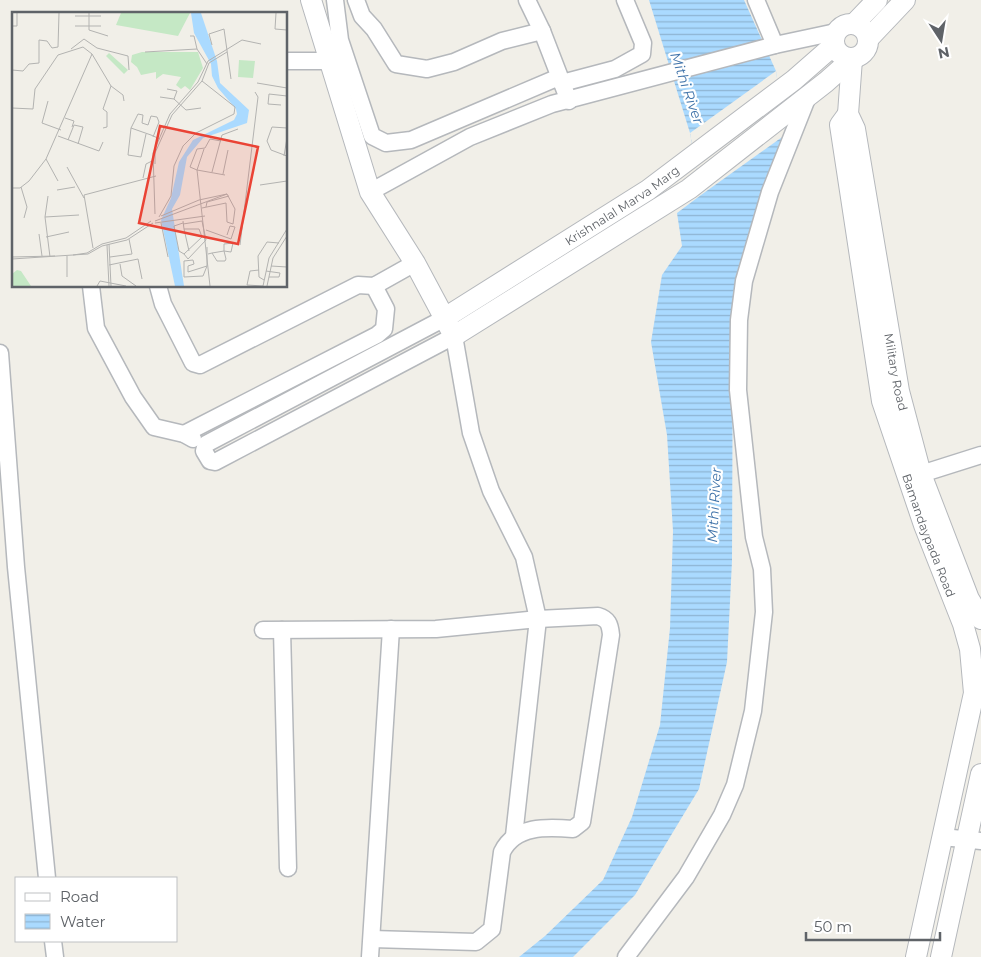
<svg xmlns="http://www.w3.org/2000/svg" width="981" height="957" viewBox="0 0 981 957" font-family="Montserrat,sans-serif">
  <defs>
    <pattern id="water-rules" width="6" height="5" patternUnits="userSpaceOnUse" patternTransform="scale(1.25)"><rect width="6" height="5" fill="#aadaff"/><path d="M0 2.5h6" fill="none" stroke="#8eb4d2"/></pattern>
  </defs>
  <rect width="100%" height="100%" fill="#f1efe8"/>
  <!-- water -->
  <polygon fill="url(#water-rules)" points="649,0 744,0 776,71 785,135 733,294 732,561 727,662 699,789 635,895 573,957 519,957 545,936 603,880 632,817 660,725 670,628 673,531 667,435 651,342 662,275 682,246 677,213 701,195 690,133"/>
  <!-- pier -->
  <polygon fill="#f1efe8" points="776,71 785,135 701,195 690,133"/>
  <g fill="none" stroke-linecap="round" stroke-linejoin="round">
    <!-- minor casing -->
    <g stroke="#b5b8bc" stroke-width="19">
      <g id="minor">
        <polyline points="335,0 340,40 372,136 386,143 411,140 559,77"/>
        <polyline points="356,0 362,16 374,29 396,64 427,69 454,62 502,41 542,31 569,101"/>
        <polyline points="527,0 542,31"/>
        <polyline points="756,0 775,45"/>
        <polyline points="286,61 330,61"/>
        <polyline points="562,83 615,69 642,54 643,43 625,0"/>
        <polyline points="370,192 470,137 552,104 775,45 836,32"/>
        <polyline points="91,286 96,328 133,397 154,427 184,434 193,439"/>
        <polyline points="158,286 163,304 193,363 200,365 358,285 374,286 415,263"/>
        <polyline points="0,353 16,567 47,878"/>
        <polyline points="184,434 377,335 384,329 386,309 374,286"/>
        <polyline points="921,474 981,455"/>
        <polyline points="263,630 436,629 538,619 514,836"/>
        <polyline points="282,630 288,868"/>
        <polyline points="943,837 981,841"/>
        <path d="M 372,939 L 476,942 L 492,929 L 502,852 C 515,825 547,827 573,829 L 582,822 L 611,635 C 610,624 608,619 598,616 L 538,619 L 524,557 L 491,491 L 471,433 L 454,336 L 215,462 L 210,461 L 204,451 L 206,444 L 443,319"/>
        <polyline points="53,941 55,957"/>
        <polyline points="370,957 391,629"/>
        <polyline points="626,957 686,877 722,815 735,785 753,711 764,612 762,569 754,537 738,390 739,320 744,281 770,192 808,96"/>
      </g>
    </g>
    <!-- tertiary casing -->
    <g stroke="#b5b8bc" stroke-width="22">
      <g id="tertiary">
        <polyline points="311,0 370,192 415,263 454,336 689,189 826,82 852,59"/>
        <circle cx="851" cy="41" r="17"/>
        <polyline points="854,24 877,0"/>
        <polyline points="869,38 905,0"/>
        <path id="s1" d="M 852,59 L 848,114 L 855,129 L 899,391 L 921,474 L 969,599 L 981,619"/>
        <path id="s2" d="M 848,114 L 840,125 L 882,401 L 924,525 L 963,624 L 970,649 L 974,693 L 916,957"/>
        <path id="s3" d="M 443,319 L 648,190 L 794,80 L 834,45"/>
        <polyline points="941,957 981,774"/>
      </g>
    </g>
    <!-- minor -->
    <use href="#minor" stroke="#fff" stroke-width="16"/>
    <!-- tertiary -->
    <use href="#tertiary" stroke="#fff" stroke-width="20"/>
  </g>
  <g text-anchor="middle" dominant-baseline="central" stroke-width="4.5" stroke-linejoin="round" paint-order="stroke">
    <!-- street labels -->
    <g font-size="12" fill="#5f6368" stroke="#fff">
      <text stroke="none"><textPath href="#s3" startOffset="212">Krishnalal Marva Marg</textPath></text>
      <text stroke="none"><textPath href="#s1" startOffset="318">Military Road</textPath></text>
      <text stroke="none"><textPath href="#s2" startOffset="435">Bamandaypada Road</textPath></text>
    </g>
    <!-- water labels -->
    <g font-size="14" font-style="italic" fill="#4174aa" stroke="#fff">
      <text transform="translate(687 88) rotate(71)">Mithi River</text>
      <text transform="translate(714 505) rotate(-87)">Mithi River</text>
    </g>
  </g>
  <!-- overview -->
  <g transform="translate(12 12)">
    <rect width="275" height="275" fill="#f1efe8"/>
    <path d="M 109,1 L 178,1 L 166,24 L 104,13 ZM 130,40 L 186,40 L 191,56 L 178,78 L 173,74 L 169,77 L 164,73 L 169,65 L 151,62 L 144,67 L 144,60 L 129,63 L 125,55 L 119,50 L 120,43 ZM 97,41 L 116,58 L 112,62 L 94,44 ZM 227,48 L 243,49 L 241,66 L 226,65 ZM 5,258 L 9,259 L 19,274 L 0,274 L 0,262 Z" fill="#c5e8c5"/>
    <path d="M 179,1 L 189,1 L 205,49 L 208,71 L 237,98 L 235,111 L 191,126 L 175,145 L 168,183 L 160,197 L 172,274 L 163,274 L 149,208 L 159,186 L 167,150 L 181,128 L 222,108 L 225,102 L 224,97 L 206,76 L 200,64 L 199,52 L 182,21 Z" fill="#aadaff"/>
    <path fill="none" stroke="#b3b3b1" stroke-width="1" d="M 77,1 L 77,18 L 96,24M 264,1 L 263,17 L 275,18M 63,4 L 89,4M 0,14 L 5,14 L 5,1M 63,14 L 89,14M 178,24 L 182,24 L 185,37M 200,33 L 197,22 L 212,17 L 219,67M 59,37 L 72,27 L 85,36 L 116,44 L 117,58M 133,40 L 185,37 L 195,52M 0,58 L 11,59 L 17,52 L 27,51 L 27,28 L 35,29 L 40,36 L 46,35 L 47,1M 245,71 L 275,76M 99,74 L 111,83 L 112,89M 155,77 L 165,79 L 162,87M 148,85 L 162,87 L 174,98 L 189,96M 36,89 L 30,111 L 49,118M 269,93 L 256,92 L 257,82 L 275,84M 0,96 L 21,97 L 23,77 L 46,43 L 71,35 L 80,42 L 99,74 L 91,97 L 95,100 L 95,115 L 91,116M 53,106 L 62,109 L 60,115M 119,116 L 126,102 L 131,103 L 130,111 L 136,113 L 139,104 L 145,105 L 147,110 L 141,125M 275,116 L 260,115 L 255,129 L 259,138 L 275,144M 134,122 L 129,145 L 116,143 L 119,116 L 139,123 L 148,127M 46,124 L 87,139 L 91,130M 56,128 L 62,113 L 71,115 L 66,132M 192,137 L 185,158 L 213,163M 272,144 L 275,126M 34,147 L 46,169M 143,152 L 143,141 L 160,103 L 190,69 L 197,51 L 215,40M 55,155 L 72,186M 200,160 L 210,123 L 226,117M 211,162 L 216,138M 131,166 L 134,152 L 142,148M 248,173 L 275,169M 9,175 L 15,195 L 12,206M 0,176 L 8,176 L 17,169 L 34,147 L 80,42M 45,178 L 63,175M 36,184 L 33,205 L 38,245M 194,195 L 195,190 L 217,184M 190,196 L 214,191 L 215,210 L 221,212 L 223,197 L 215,182M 143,202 L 141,141 L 158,102 L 186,70 L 196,49 L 230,28 L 249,32M 33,205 L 67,203M 147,205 L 159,184 L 162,154 L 171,134 L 184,121 L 222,102 L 223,95 L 190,69M 143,209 L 215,182 L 187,188 L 149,204M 171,209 L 172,217 L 187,217 L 190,225 L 172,242 L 167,239 L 162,214 L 171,211M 143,211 L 193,204M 149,211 L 156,245M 171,212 L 190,209 L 194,228 L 176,247 L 172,242M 172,217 L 177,239M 194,218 L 219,227 L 223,215 L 218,214 L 215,223M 27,222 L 30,244M 34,225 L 57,220M 97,232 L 99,274M 95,233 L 97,274M 228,233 L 246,85 L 243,80M 81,236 L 72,183 L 144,164M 196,242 L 200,241 L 212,239 L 219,240 L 221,231 L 212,232 L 212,239 L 214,247 L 213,249 L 205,249 L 200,241M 61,243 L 75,241 L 90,232 L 114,226 L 139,209M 55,244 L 55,265M 0,245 L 43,244M 98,245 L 120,242 L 117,227M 0,247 L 76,242 L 90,234 L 115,228 L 141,211M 108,252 L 110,264 L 124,274M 97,253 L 126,247 L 130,267M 195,254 L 191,264 L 172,265 L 172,249 L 181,248 L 182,252 L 176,254 L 176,260 L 195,254 L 195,235M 259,254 L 275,255M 247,258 L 238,259 L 235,273 L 251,274M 254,259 L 268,261 L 267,265 L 257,265M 252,268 L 247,265 L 246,244 L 255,230 L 267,231M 85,274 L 88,269 L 114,274M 198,274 L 185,158 L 178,155 L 185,137 L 193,136 L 198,127 L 209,129M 251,274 L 257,246 L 275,217M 255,274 L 261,246 L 275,224"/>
    <path fill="#ea4335" fill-opacity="0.15" stroke="#ea4335" stroke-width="2.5" d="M 148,114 L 246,135 L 226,232 L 127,211 Z"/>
    <rect width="275" height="275" fill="none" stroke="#5f6368" stroke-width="2.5"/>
  </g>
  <!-- legend -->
  <rect x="15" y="877" width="162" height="65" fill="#ffffff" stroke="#bfc1c3"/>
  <rect x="25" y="893" width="25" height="8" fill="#ffffff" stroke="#bfc1c3"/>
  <text x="60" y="902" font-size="15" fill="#5f6368">Road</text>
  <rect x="25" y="914" width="25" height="15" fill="url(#water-rules)" stroke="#bfc1c3"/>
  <text x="60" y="927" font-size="15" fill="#5f6368">Water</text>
  <!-- north arrow -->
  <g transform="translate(941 40) rotate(168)" stroke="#ffffff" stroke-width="4" paint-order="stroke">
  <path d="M0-4L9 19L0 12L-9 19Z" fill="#5f6368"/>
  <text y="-8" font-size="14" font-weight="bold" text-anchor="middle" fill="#5f6368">N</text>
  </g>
  <!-- scale -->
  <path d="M806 932v8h134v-8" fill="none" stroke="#5f6368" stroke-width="2.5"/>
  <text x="814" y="932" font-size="15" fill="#5f6368" stroke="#ffffff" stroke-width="4" paint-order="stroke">50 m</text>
</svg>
